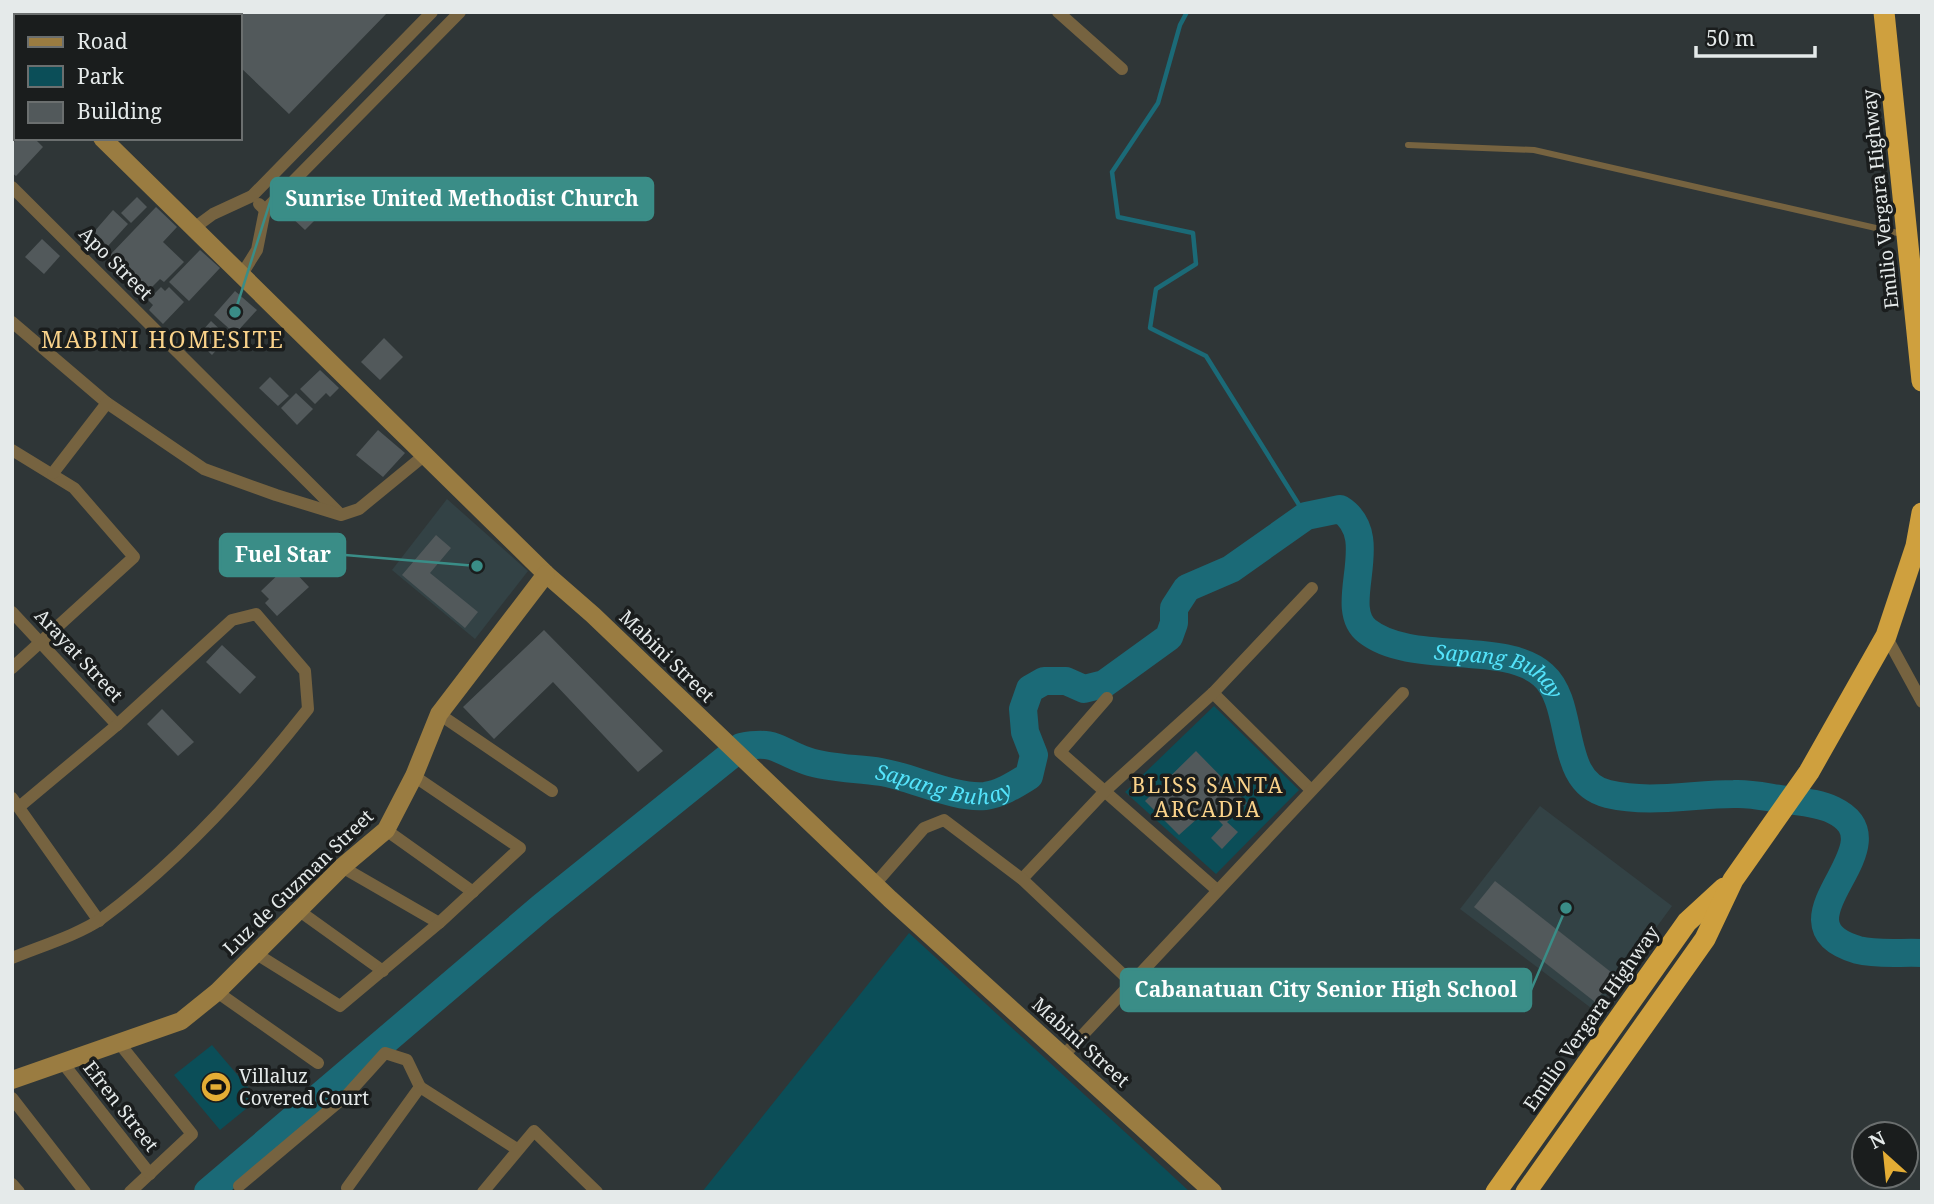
<svg xmlns="http://www.w3.org/2000/svg" width="1934" height="1204" viewBox="0 0 1934 1204" font-family="'Noto Serif',serif">
  <rect width="100%" height="100%" fill="#2f3637"/>
  <!-- built -->
  <g fill="#334245">
    <polygon points="447,499 528,571 475,639 392,570"/>
    <polygon points="1540,806 1672,906 1595,1011 1460,909"/>
  </g>
  <!-- green -->
  <g fill="#0b4e58">
    <polygon points="1214,706 1299,790 1216,874 1125,792"/>
    <polygon points="909,933 1190,1192 702,1192"/>
    <polygon points="212,1045 258,1099 220,1130 174,1075"/>
  </g>
  <g fill="none" stroke-linecap="round" stroke-linejoin="round">
    <!-- stream -->
    <polyline stroke="#1b6a77" stroke-width="4.5" points="1187,12 1180,25 1158,103 1112,172 1118,217 1193,233 1196,264 1156,289 1150,328 1206,356 1306,516"/>
    <!-- river -->
    <path stroke="#1b6a77" stroke-width="28" id="s1" d="M 208,1192 L 542,907 L 741,747 C 777,740 777,751 807,761 C 831,769 856,768 881,772 C 912,777 955,799 985,796 C 1001,794 1016,784 1029,776 L 1034,755 L 1025,732 L 1023,709 L 1030,689 L 1044,681 L 1066,681 L 1084,689 L 1104,684 L 1169,637 L 1174,623 L 1174,608 L 1187,588 L 1231,569 L 1306,516 L 1340,509 C 1385,537 1335,606 1367,631 C 1411,666 1505,640 1543,675 C 1577,705 1556,782 1608,794 C 1650,804 1692,794 1734,794 C 1752,793 1770,798 1787,800 C 1803,802 1819,803 1833,810 C 1906,845 1765,923 1858,950 C 1877,955 1902,952 1922,953"/>
  </g>
  <!-- building -->
  <g fill="#52595b">
    <polygon points="68,12 160,12 156,16 72,16"/>
    <polygon points="183,12 388,12 289,114 240,67 240,16 187,16"/>
    <polygon points="12,104 16,108 16,136 12,140"/>
    <polygon points="18,138 34,138 43,147 16,176 12,173 12,144"/>
    <polygon points="307,196 324,211 305,230 289,215"/>
    <polygon points="137,197 147,207 131,223 121,213"/>
    <polygon points="156,207 177,227 163,242 184,262 164,282 160,279 141,298 125,282 131,276 110,255"/>
    <polygon points="113,210 128,224 108,246 93,233"/>
    <polygon points="42,239 60,256 44,274 25,257"/>
    <polygon points="200,250 220,268 189,301 169,282"/>
    <polygon points="161,287 165,291 169,287 184,302 163,324 149,310 153,305 148,300"/>
    <polygon points="235,291 257,310 235,334 214,315"/>
    <polygon points="211,321 228,337 212,355 195,339"/>
    <polygon points="384,338 403,357 380,380 361,362"/>
    <polygon points="320,370 339,388 330,397 326,393 315,404 300,389"/>
    <polygon points="270,377 289,396 278,406 259,388"/>
    <polygon points="296,393 313,409 297,425 281,408"/>
    <polygon points="378,430 405,453 383,477 356,455"/>
    <polygon points="436,535 451,548 430,573 478,612 465,628 402,575"/>
    <polygon points="288,565 309,587 277,616 265,603 269,599 261,591"/>
    <polygon points="544,630 663,751 638,772 553,682 494,739 463,707"/>
    <polygon points="222,645 256,677 240,694 206,662"/>
    <polygon points="162,709 194,742 178,756 147,724"/>
    <polygon points="1196,751 1247,803 1227,822 1238,832 1222,849 1211,838 1223,825 1208,809 1179,835 1145,801"/>
    <polygon points="1495,881 1616,976 1595,1002 1474,907"/>
  </g>
  <g fill="none" stroke-linecap="round" stroke-linejoin="round">
    <!-- lane -->
    <polyline stroke="#766340" stroke-width="6" points="1408,145 1534,150 1902,234"/>
    <!-- street -->
    <g stroke="#766340" stroke-width="12">
      <polyline points="1058,12 1122,69"/>
      <polyline points="12,187 338,512"/>
      <polyline points="265,210 460,12"/>
      <polyline points="194,228 213,214 252,196 432,12"/>
      <polyline points="242,274 257,250 265,210 259,204"/>
      <polyline points="12,322 107,403 204,469 276,495 341,515 359,509 426,454"/>
      <polyline points="12,450 74,488 134,557 12,668"/>
      <polyline points="53,473 107,403"/>
      <polyline points="12,612 117,725"/>
      <polyline points="1886,636 1922,702"/>
      <polyline points="1213,693 1310,789"/>
      <polyline points="1107,698 1060,752 1217,890"/>
      <polyline points="439,714 552,791"/>
      <polyline points="12,798 99,921"/>
      <polyline points="386,830 473,892"/>
      <polyline points="342,867 439,923"/>
      <polyline points="1022,879 1106,790 1213,693 1312,588"/>
      <polyline points="875,884 924,828 944,820 1022,879 1132,983"/>
      <polyline points="298,910 383,971"/>
      <polyline points="255,953 340,1006 439,923 520,848 414,776"/>
      <path d="M 12,958 C 38,947 78,935 101,919 C 178,862 249,784 308,709 L 305,671 L 256,614 L 232,620 L 117,725 L 19,807"/>
      <polyline points="217,992 318,1063"/>
      <polyline points="119,1043 192,1134 130,1192"/>
      <polyline points="1064,1055 1403,693"/>
      <polyline points="62,1062 150,1174"/>
      <polyline points="12,1098 85,1192"/>
      <polyline points="12,1184 19,1192"/>
      <polyline points="239,1186 347,1095 385,1053 407,1060 420,1087"/>
      <polyline points="347,1188 420,1087 517,1149"/>
      <polyline points="483,1192 534,1131 597,1192"/>
    </g>
    <!-- secondary -->
    <g stroke="#9a7c41" stroke-width="18">
      <polyline points="12,50 16,53"/>
      <polyline points="102,138 546,574 593,615 890,899 1213,1192"/>
      <polyline points="12,1080 181,1021 217,992 342,867 386,830 414,776 439,714 546,574"/>
    </g>
    <!-- highway -->
    <g stroke="#cfa03e" stroke-width="21">
      <polyline points="1884,12 1922,381"/>
      <polyline points="1496,1192 1687,922 1724,888"/>
      <polyline points="1526,1192 1705,939 1733,880 1809,772 1886,636 1916,546 1922,513"/>
    </g>
  </g>
  <!-- icons -->
  <defs>
    <g id="stadium-disc" transform="scale(1.575)"><circle r="9.5" fill="#e4ad35" stroke="#1a1d1d"/><path d="M0-5a6.5 5 0 1 0 0 10a6.5 5 0 1 0 0-10ZM-3.5-1.8h7v3.6h-7Z" fill="#111"/></g>
  </defs>
  <g fill-rule="evenodd">
    <use href="#stadium-disc" x="216" y="1087"/>
  </g>
  <g text-anchor="middle" dominant-baseline="central" stroke-width="7" stroke-linejoin="round" paint-order="stroke">
    <!-- street labels -->
    <g font-size="19" fill="#e5eaea" stroke="#1a1d1d">
      <text transform="translate(1880 199) rotate(-96)">Emilio Vergara Highway</text>
      <text transform="translate(116 263) rotate(45)">Apo Street</text>
      <text transform="translate(79 655) rotate(47)">Arayat Street</text>
      <text transform="translate(667 656) rotate(44)">Mabini Street</text>
      <text transform="translate(298 882) rotate(-44)">Luz de Guzman Street</text>
      <text transform="translate(1591 1018) rotate(-55)">Emilio Vergara Highway</text>
      <text transform="translate(1081 1042) rotate(42)">Mabini Street</text>
      <text transform="translate(121 1106) rotate(52)">Efren Street</text>
    </g>
    <!-- poi labels -->
    <g font-size="19" fill="#e5eaea" stroke="#1a1d1d" text-anchor="start">
      <text x="239" y="1076">Villaluz<tspan x="239" dy="22">Covered Court</tspan></text>
    </g>
    <!-- water labels -->
    <g font-size="21" font-style="italic" fill="#54e3fb" stroke="#1a1d1d">
      <text stroke="none"><textPath href="#s1" startOffset="1745">Sapang Buhay</textPath></text>
      <text stroke="none"><textPath href="#s1" startOffset="903">Sapang Buhay</textPath></text>
    </g>
    <!-- neighbourhood labels -->
    <g font-size="21" letter-spacing="2" fill="#f9d28a" stroke="#1a1d1d">
      <text x="1208" y="785">BLISS SANTA<tspan x="1208" dy="24">ARCADIA</tspan></text>
    </g>
    <!-- quarter labels -->
    <g font-size="23" letter-spacing="2" fill="#f9d28a" stroke="#1a1d1d">
      <text x="163" y="339">MABINI HOMESITE</text>
    </g>
  </g>
  <!-- callouts -->
  <path fill="none" stroke="#3a8d87" stroke-width="2.5" d="M235 312L271 199M477 566L345 555M1566 908L1531 990"/>
  <g fill="#3a8d87" stroke="#1a1d1d" stroke-width="2.5">
    <circle cx="235" cy="312" r="7"/>
    <circle cx="477" cy="566" r="7"/>
    <circle cx="1566" cy="908" r="7"/>
  </g>
  <g fill="#3a8d87" stroke="#3a8d87" stroke-width="2.5">
    <rect x="271" y="178" width="382" height="42" rx="7"/>
    <rect x="220" y="534" width="125" height="42" rx="7"/>
    <rect x="1121" y="969" width="410" height="42" rx="7"/>
  </g>
  <g font-size="21" text-anchor="middle" font-weight="bold" fill="#fff">
    <text x="462" y="206">Sunrise United Methodist Church</text>
    <text x="283" y="562">Fuel Star</text>
    <text x="1326" y="997">Cabanatuan City Senior High School</text>
  </g>
  <!-- border -->
  <rect width="1934" height="1204" fill="none" stroke="#e5eaea" stroke-width="28"/>
  <!-- legend -->
  <rect x="14" y="14" width="228" height="126" fill="#1a1d1d" stroke="#6b6f6f" stroke-width="2"/>
  <rect x="28" y="37" width="35" height="10" fill="#9a7c41" stroke="#6b6f6f" stroke-width="2"/>
  <text x="77" y="49" font-size="21" fill="#e5eaea">Road</text>
  <rect x="28" y="66" width="35" height="21" fill="#0b4e58" stroke="#6b6f6f" stroke-width="2"/>
  <text x="77" y="84" font-size="21" fill="#e5eaea">Park</text>
  <rect x="28" y="102" width="35" height="21" fill="#52595b" stroke="#6b6f6f" stroke-width="2"/>
  <text x="77" y="119" font-size="21" fill="#e5eaea">Building</text>
  <!-- north arrow -->
  <g transform="translate(1885 1155) rotate(333)"><circle r="33" fill="#1a1d1d" stroke="#6b6f6f" stroke-width="2"/>
  <path d="M0-5L12 26L0 18L-12 26Z" fill="#e4ad35"/>
  <text y="-10" font-size="19" font-weight="bold" text-anchor="middle" fill="#e5eaea">N</text>
  </g>
  <!-- scale -->
  <path d="M1696 46v10h119v-10" fill="none" stroke="#e5eaea" stroke-width="3.5"/>
  <text x="1706" y="46" font-size="21" fill="#e5eaea" stroke="#1a1d1d" stroke-width="5" paint-order="stroke">50 m</text>
</svg>
